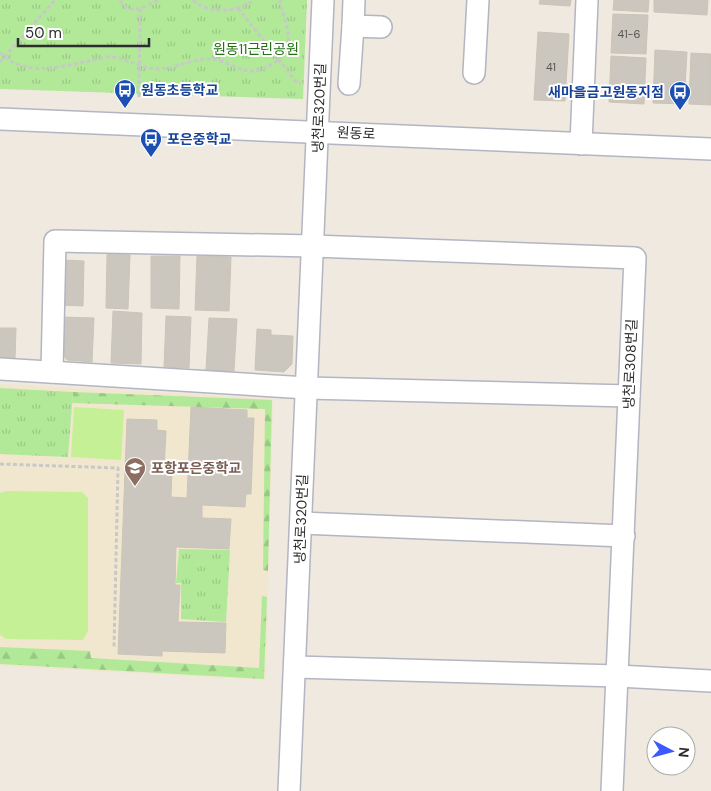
<svg xmlns="http://www.w3.org/2000/svg" width="711" height="791" viewBox="0 0 711 791" font-family="'DM Sans','Noto Sans KR',sans-serif">
  <defs>
    <pattern id="forest-firs" width="22" height="20" patternUnits="userSpaceOnUse" patternTransform="scale(1.25)"><rect width="22" height="20" fill="#b1e999"/><path d="M5 1l3.5 6h-7zM16 11l3.5 6h-7z" fill="#99c884"/></pattern>
    <pattern id="park-tufts" width="24" height="20" patternUnits="userSpaceOnUse" patternTransform="scale(1.25)"><rect width="24" height="20" fill="#b1e999"/><path d="M3 7l-1-3M5 7V3M7 7l1-3M15 17l-1-3M17 17v-4M19 17l1-3" fill="none" stroke="#99c884"/></pattern>
  </defs>
  <rect width="100%" height="100%" fill="#efe9df"/>
  <!-- education -->
  <polygon fill="#f1e7ce" points="0,384 273,399 266,680 0,666"/>
  <!-- forest -->
  <g fill="url(#forest-firs)">
    <polygon points="73,392 272,400 268,571 263,570 265,409 72,403"/>
    <polygon points="262,596 267,597 264,679 0,664 0,647 90,651 91,658 259,668"/>
  </g>
  <!-- park -->
  <g fill="url(#park-tufts)">
    <polygon points="0,0 307,0 303,99 0,89"/>
    <polygon points="0,388 73,392 68,457 0,454"/>
    <polygon points="179,549 230,550 226,622 181,619 181,583 176,583"/>
  </g>
  <!-- pitch -->
  <g fill="#c6f095">
    <polygon points="74,407 124,410 121,460 71,457"/>
    <polygon points="6,491 78,492 82,492 88,498 88,631 83,640 6,639 0,635 0,493"/>
  </g>
  <!-- building -->
  <g fill="#cbc7be" stroke="#cbc5b8">
    <polygon points="540,0 571,0 570,6 539,4"/>
    <polygon points="614,0 649,0 648,12 613,10"/>
    <polygon points="654,0 708,0 707,15 654,12"/>
    <polygon points="613,14 648,15 646,54 611,53"/>
    <polygon points="538,32 569,34 565,101 534,100"/>
    <polygon points="655,50 687,52 684,104 653,103"/>
    <polygon points="691,53 711,54 711,105 689,104"/>
    <polygon points="611,56 646,58 644,104 609,102"/>
    <polygon points="107,254 130,255 128,309 106,308"/>
    <polygon points="151,256 180,256 179,309 151,308"/>
    <polygon points="197,256 231,257 229,311 195,310"/>
    <polygon points="62,260 84,261 83,306 61,305"/>
    <polygon points="113,311 142,313 141,364 111,363"/>
    <polygon points="166,316 191,317 189,368 164,367"/>
    <polygon points="62,317 94,318 92,362 67,360 60,351"/>
    <polygon points="209,318 237,319 234,371 206,370"/>
    <polygon points="0,328 16,328 15,359 0,359"/>
    <polygon points="257,329 271,330 271,335 293,336 292,364 284,372 255,370"/>
    <polygon points="191,407 247,410 247,418 254,418 251,494 246,494 245,507 202,505 202,518 231,519 229,549 176,547 175,585 180,585 178,622 226,623 225,653 162,651 162,656 118,654 127,419 157,420 157,430 166,431 164,470 172,471 171,497 187,498"/>
  </g>
  <g fill="none" stroke-linecap="round" stroke-linejoin="round">
    <!-- minor casing -->
    <g stroke="#b3b5c1" stroke-width="24">
      <g id="minor">
        <polyline points="354,0 353,26 381,27"/>
        <polyline points="474,73 478,0"/>
        <polyline points="349,84 353,26"/>
        <polyline points="0,119 711,149"/>
        <polyline points="581,144 587,0"/>
        <polyline points="0,369 307,388 629,396"/>
        <polyline points="52,372 55,241 313,246 635,258 612,791"/>
        <polyline points="301,523 624,536"/>
        <polyline points="295,667 618,676 711,681"/>
        <polyline points="289,791 323,0"/>
      </g>
    </g>
    <!-- path -->
    <g stroke="#c8c8c8" stroke-width="3" stroke-dasharray="4 2.5" stroke-linecap="butt">
      <path d="M 120,0 C 130,17 145,7 158,0"/>
      <path d="M 193,0 C 206,14 240,13 253,0"/>
      <polyline points="238,8 297,83 301,83"/>
      <path d="M 0,53 C 29,79 61,66 94,60 C 100,59 107,56 113,57 C 129,59 141,69 157,69 C 176,69 195,57 213,59 C 227,61 240,72 253,71 C 263,70 277,63 283,55 C 296,38 282,17 280,0"/>
      <polyline points="0,62 55,0"/>
      <polyline points="139,97 140,9"/>
      <polyline points="0,464 118,468 114,648"/>
    </g>
    <!-- minor -->
    <use href="#minor" stroke="#fff" stroke-width="21"/>
  </g>
  <!-- icons -->
  <defs>
    <g id="bus-pin" transform="scale(1.125)"><path d="M0 17L-7.5 6A9.5 9.5 0 1 1 7.5 6Z" fill="#1a4fb4" stroke="#fff"/><path d="M-5-6H5V4H4V6H2V4H-2V6H-4V4H-5ZM-3.5-4V0h7V-4ZM-3.5 1.2v1.5H-2V1.2ZM2 1.2v1.5H3.5V1.2Z" fill="#fff"/></g>
    <g id="school-pin" transform="scale(1.125)"><path d="M0 17L-7.5 6A9.5 9.5 0 1 1 7.5 6Z" fill="#8d6e63" stroke="#fff"/><path d="M0-5L7-2L0 1L-7-2ZM-4 1L0 2.5L4 1V4Q0 6-4 4Z" fill="#fff"/></g>
  </defs>
  <g fill-rule="evenodd">
    <use href="#bus-pin" x="125" y="90"/>
    <use href="#bus-pin" x="680" y="92"/>
    <use href="#bus-pin" x="151" y="139"/>
    <use href="#school-pin" x="135" y="468"/>
  </g>
  <g text-anchor="middle" dominant-baseline="central" stroke-width="4" stroke-linejoin="round" paint-order="stroke">
    <!-- number labels -->
    <g font-size="11" fill="#545451">
      <text x="629" y="34">41-6</text>
      <text x="551" y="67">41</text>
    </g>
    <!-- park labels -->
    <g font-size="14" fill="#267116" stroke="#fff">
      <text x="256" y="49">원동11근린공원</text>
    </g>
    <!-- transit labels -->
    <g font-size="14" font-weight="bold" fill="#164399" stroke="#fff" text-anchor="start">
      <text x="141" y="90">원동초등학교</text>
      <text x="664" y="92" text-anchor="end">새마을금고원동지점</text>
      <text x="167" y="139">포은중학교</text>
    </g>
    <!-- street labels -->
    <g font-size="14" fill="#2d2d2d" stroke="#fff">
      <text transform="translate(319 108) rotate(-88)">냉천로320번길</text>
      <text transform="translate(356 133) rotate(3)">원동로</text>
      <text transform="translate(630 364) rotate(-88)">냉천로308번길</text>
      <text transform="translate(301 519) rotate(-88)">냉천로320번길</text>
    </g>
    <!-- education labels -->
    <g font-size="14" font-weight="bold" fill="#785e54" stroke="#fff" text-anchor="start">
      <text x="151" y="468">포항포은중학교</text>
    </g>
  </g>
  <!-- north arrow -->
  <g transform="translate(671 751) rotate(96)"><circle r="24" fill="#ffffff" stroke="#ababab"/>
  <path d="M0-4L9 19L0 12L-9 19Z" fill="#3d5aff"/>
  <text y="-8" font-size="14" font-weight="bold" text-anchor="middle" fill="#2d2d2d">N</text>
  </g>
  <!-- scale -->
  <path d="M18 38v8h131v-8" fill="none" stroke="#2d2d2d" stroke-width="2.5"/>
  <text x="25" y="38" font-size="15" fill="#2d2d2d" stroke="#ffffff" stroke-width="4" paint-order="stroke">50 m</text>
</svg>
